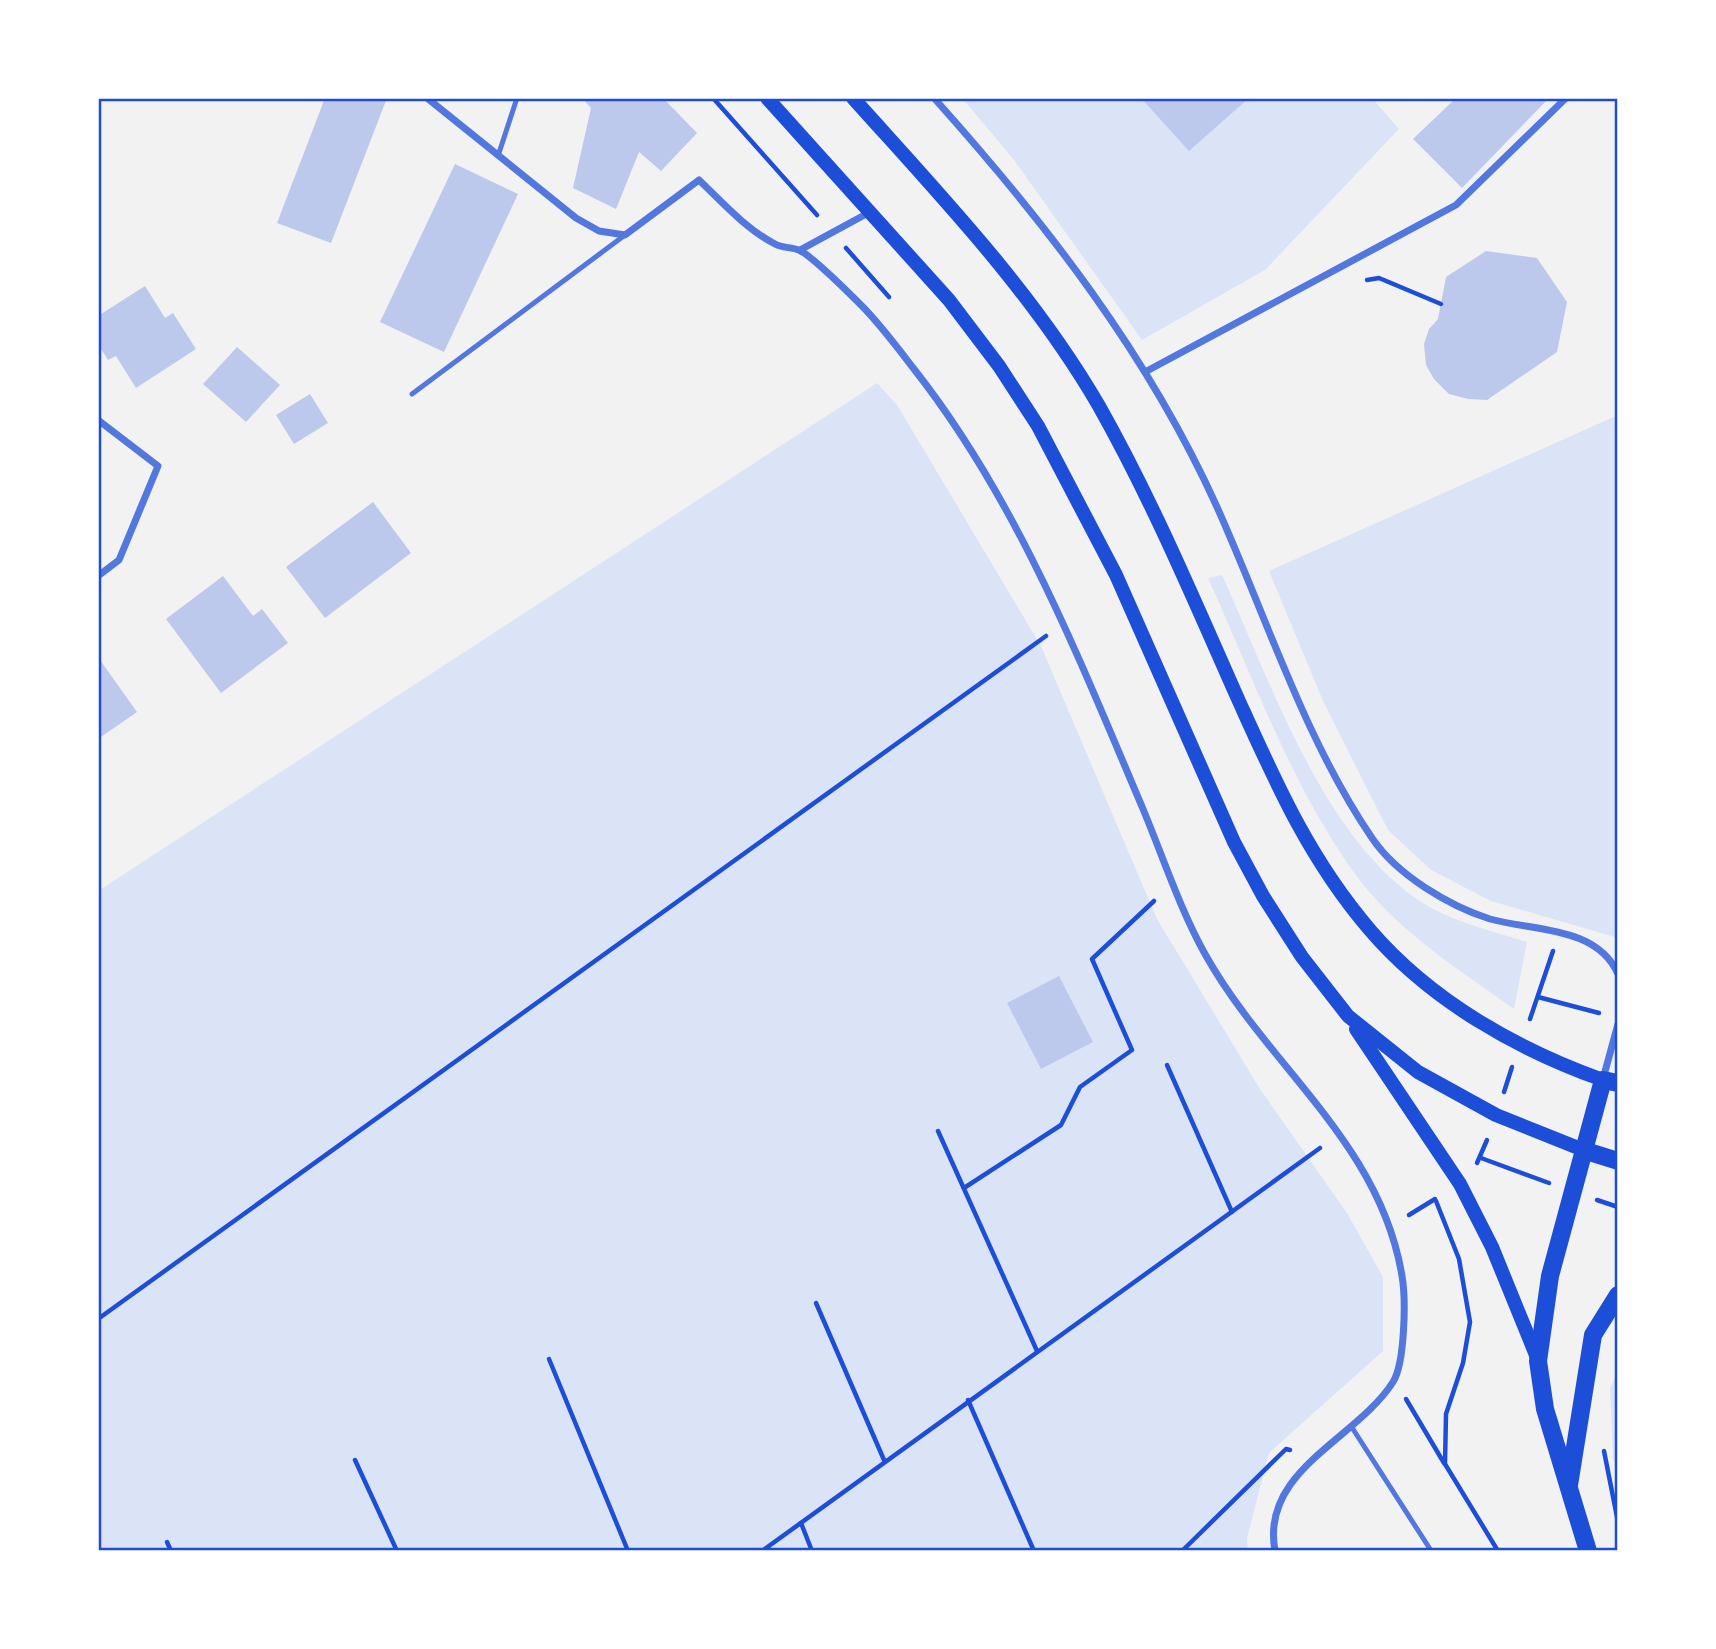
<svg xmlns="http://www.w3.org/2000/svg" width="1716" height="1649" viewBox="0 0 1716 1649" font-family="'DejaVu Sans',sans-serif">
  <rect width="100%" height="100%" fill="#f2f2f2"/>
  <!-- green -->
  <g fill="#dbe4f7">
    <polygon points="962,98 1372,98 1399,129 1265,270 1142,340 1014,160"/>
    <polygon points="877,383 897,405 1041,646 1157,919 1260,1089 1347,1213 1383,1277 1383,1351 1269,1453 1247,1538 1248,1551 98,1551 98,891"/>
    <polygon points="1618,415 1618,938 1491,901 1431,870 1388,830 1323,701 1269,571"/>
    <path d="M 1222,575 C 1269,678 1320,830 1414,897 C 1447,921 1489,930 1527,942 L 1514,1009 C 1461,971 1402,934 1362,883 C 1296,798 1253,677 1208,578 Z"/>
    <polygon points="1618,1371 1618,1470 1613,1459 1610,1388"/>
  </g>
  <!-- building -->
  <g fill="#bdc9ec">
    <polygon points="325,98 387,98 331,243 277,223"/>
    <polygon points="582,98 663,98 697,133 661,171 639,152 616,209 573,188 591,108"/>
    <polygon points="1141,98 1249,98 1189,151"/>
    <polygon points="1456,98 1549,98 1462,188 1413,139"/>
    <polygon points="455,164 518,194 444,352 380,322"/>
    <polygon points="1486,251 1537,258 1567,302 1557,352 1487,400 1468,399 1449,394 1434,379 1426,365 1424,344 1429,329 1438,319 1446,277"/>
    <polygon points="145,286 165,318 173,313 196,349 136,388 116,356 108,360 98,344 98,316"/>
    <polygon points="237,347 280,385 246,422 203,384"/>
    <polygon points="310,394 328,423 294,444 276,415"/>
    <polygon points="373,502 411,553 325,618 286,567"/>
    <polygon points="223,576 253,616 262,609 288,643 221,693 166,619"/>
    <polygon points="100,660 137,712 98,739 98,662"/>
    <polygon points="1059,976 1093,1042 1041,1069 1007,1003"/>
  </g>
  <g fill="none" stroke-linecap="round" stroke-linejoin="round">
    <!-- path -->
    <g stroke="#1d4ed8" stroke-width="4.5">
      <polyline points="713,98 817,215"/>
      <polyline points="846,248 889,297"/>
      <polyline points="1367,280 1379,278 1441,304"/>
      <polyline points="1538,997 1599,1013"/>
      <polyline points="1530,1019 1553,951"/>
      <polyline points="1167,1065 1232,1212"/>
      <polyline points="1504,1092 1512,1067"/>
      <polyline points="938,1131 1037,1351"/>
      <polyline points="1481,1158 1549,1183"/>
      <polyline points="1477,1163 1487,1140"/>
      <polyline points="964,1188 1061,1125 1080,1087 1132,1050 1092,959 1154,901"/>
      <polyline points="1597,1200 1618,1207"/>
      <polyline points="1436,1201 1459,1259 1470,1322 1463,1363 1446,1414 1445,1464 1498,1551"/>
      <polyline points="1409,1215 1435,1199"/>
      <polyline points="816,1303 884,1460"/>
      <polyline points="98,1319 1046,636"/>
      <polyline points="549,1359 628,1551"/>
      <polyline points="1406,1399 1444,1463"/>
      <polyline points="968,1400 1034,1551"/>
      <polyline points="1604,1451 1618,1522"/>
      <polyline points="355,1460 397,1551"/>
      <polyline points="801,1523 812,1551"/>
      <polyline points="167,1542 171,1551"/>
      <polyline points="762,1551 1320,1148"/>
      <polyline points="1182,1551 1286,1449 1290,1450"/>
    </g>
    <!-- service -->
    <g stroke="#5277de" stroke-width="5">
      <polyline points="498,156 517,98"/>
      <polyline points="412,394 625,235"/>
      <polyline points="1351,1426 1430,1549"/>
    </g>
    <!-- minor -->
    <g stroke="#5277de" stroke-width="7">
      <path d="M 427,98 L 576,218 L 599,231 L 625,235 L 699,180 C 722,202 746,229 775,244 C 782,248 791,247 799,250 C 812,256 849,293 861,305 C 880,324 897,347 914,369 C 1017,500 1078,656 1143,809 C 1163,857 1180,909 1205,954 C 1268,1067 1380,1142 1402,1276 C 1406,1299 1405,1363 1393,1382 C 1356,1440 1260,1470 1275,1551"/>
      <path d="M 934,98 C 1045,222 1148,354 1217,507 C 1266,616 1305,740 1372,838 C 1397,875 1449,906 1490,919 C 1533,931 1597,926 1618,974"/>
      <polyline points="800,250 870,212"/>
      <polyline points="1145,372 1456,205 1566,98"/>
      <polyline points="98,420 158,466 119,560 98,576"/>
      <polyline points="1603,1079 1618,1024"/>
    </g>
    <!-- secondary -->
    <g stroke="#1d4ed8" stroke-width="14">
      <polyline points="767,98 949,300 999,366 1038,426 1116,575 1234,842 1263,896 1302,957 1348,1016 1418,1072 1496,1115 1586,1151"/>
      <path d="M 853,98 C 940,195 1033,292 1099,406 C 1152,500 1194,600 1238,699 C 1276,783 1309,859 1370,930 C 1430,1000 1516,1049 1603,1080"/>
      <polyline points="1356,1029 1460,1184 1492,1247 1538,1360"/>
    </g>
    <!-- primary -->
    <g stroke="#1d4ed8" stroke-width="18">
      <polyline points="1586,1151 1618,1161"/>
      <polyline points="1569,1485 1593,1335 1618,1295"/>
      <polyline points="1588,1551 1545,1409 1538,1361 1550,1276 1603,1080 1618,1083"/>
    </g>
  </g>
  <!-- border -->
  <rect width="1716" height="1649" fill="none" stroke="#ffffff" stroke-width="200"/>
  <rect x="100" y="100" width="1516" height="1449" fill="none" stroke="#1d4ed8" stroke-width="2.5"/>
</svg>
